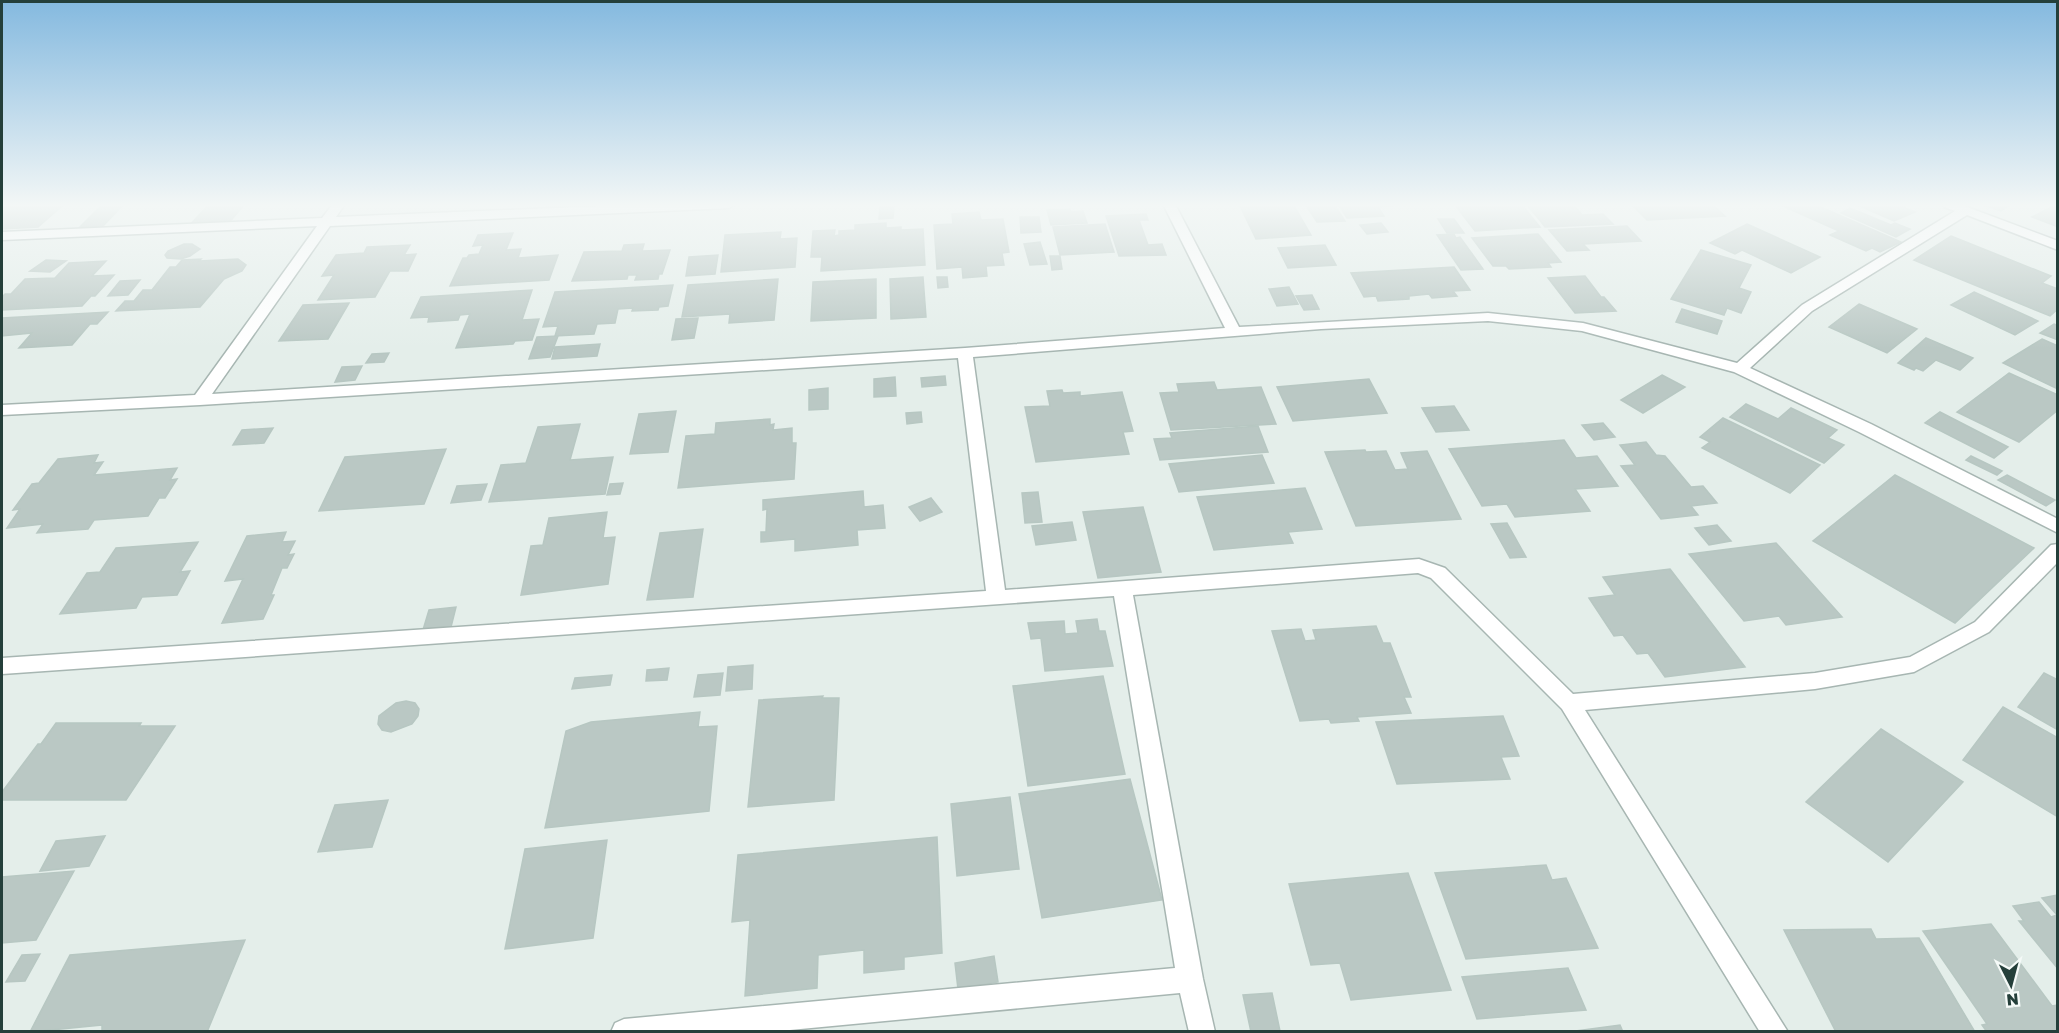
<svg xmlns="http://www.w3.org/2000/svg" width="2059" height="1033" viewBox="0 0 2059 1033" font-family="'Golos Text',sans-serif">
  <rect width="100%" height="100%" fill="#e4eeea"/>
  <!-- building -->
  <g fill="#bac8c4" stroke="#b7c7c2" stroke-width="1.5">
    <polygon points="3,204 55,204 52,206 62,206 38,227 2,229"/>
    <polygon points="124,204 103,226 80,227 102,205"/>
    <polygon points="209,204 245,204 227,225 189,226"/>
    <polygon points="1239,204 1293,204 1311,235 1256,239"/>
    <polygon points="1305,204 1334,204 1345,221 1317,222"/>
    <polygon points="1338,204 1390,204 1392,206 1378,207 1384,216 1347,218"/>
    <polygon points="1490,204 1493,207 1522,205 1540,227 1475,231 1455,205"/>
    <polygon points="1526,204 1558,204 1569,217 1538,218"/>
    <polygon points="1558,204 1573,204 1582,215 1603,214 1613,224 1545,227 1538,218 1569,217"/>
    <polygon points="1631,204 1713,205 1725,216 1647,220"/>
    <polygon points="1789,204 1814,204 1901,242 1880,252 1872,248 1866,251 1830,235 1839,231 1783,206"/>
    <polygon points="1855,204 1905,204 1901,206 1915,212 1894,221"/>
    <polygon points="1980,204 2011,204 2001,211"/>
    <polygon points="2057,204 2058,227 2032,217"/>
    <polygon points="880,207 894,207 893,218 879,219"/>
    <polygon points="1850,208 1891,225 1895,223 1910,229 1896,237 1841,213"/>
    <polygon points="1070,209 1071,212 1083,211 1087,223 1051,225 1047,210"/>
    <polygon points="979,212 981,220 1003,219 1009,252 1002,253 1004,265 986,266 987,276 963,278 962,267 937,269 934,225 953,224 952,214"/>
    <polygon points="1146,214 1148,220 1139,220 1148,245 1162,244 1166,255 1119,256 1106,216"/>
    <polygon points="1020,217 1039,217 1041,232 1021,233"/>
    <polygon points="1438,219 1454,219 1464,233 1447,233"/>
    <polygon points="886,223 886,228 901,227 901,230 923,229 925,265 821,271 822,257 811,257 813,231 835,230 834,236 839,235 839,231 855,230 855,225"/>
    <polygon points="1381,223 1388,232 1367,234 1360,225"/>
    <polygon points="1105,224 1114,252 1060,255 1053,227"/>
    <polygon points="1747,224 1820,257 1791,273 1742,250 1735,254 1710,243"/>
    <polygon points="1627,226 1641,241 1583,244 1589,250 1567,251 1549,230"/>
    <polygon points="781,232 780,239 797,238 795,267 721,272 725,235"/>
    <polygon points="513,233 506,250 521,249 518,258 558,255 549,280 450,286 463,258 467,258 469,255 479,254 483,245 473,246 478,235"/>
    <polygon points="1454,234 1456,238 1460,237 1483,269 1461,270 1437,235"/>
    <polygon points="1538,234 1561,262 1548,263 1551,267 1509,269 1506,266 1493,266 1472,238"/>
    <polygon points="1951,236 2051,276 2042,283 2058,289 2058,309 2050,316 1914,260"/>
    <polygon points="1040,242 1047,264 1030,265 1024,244"/>
    <polygon points="184,244 192,244 200,249 190,256 181,259 167,258 165,255 168,251"/>
    <polygon points="644,244 642,251 670,250 662,274 659,274 658,279 635,280 637,275 628,275 627,279 572,281 584,252 622,251 624,245"/>
    <polygon points="410,245 404,255 416,254 408,271 390,271 375,297 318,300 334,275 322,276 336,255 364,253 367,247"/>
    <polygon points="1325,245 1336,265 1288,268 1278,248"/>
    <polygon points="1701,250 1751,265 1739,288 1751,292 1741,313 1727,308 1724,315 1671,299"/>
    <polygon points="718,255 715,274 686,276 689,257"/>
    <polygon points="1050,256 1060,256 1062,269 1052,270"/>
    <polygon points="201,259 199,261 238,259 246,265 242,271 224,279 200,307 116,311 125,301 134,301 143,290 152,290 170,267 176,267 182,260"/>
    <polygon points="46,260 66,261 50,272 30,271"/>
    <polygon points="106,261 92,276 114,275 95,296 91,296 82,306 2,310 2,297 5,294 11,294 25,279 55,278 69,263"/>
    <polygon points="1454,267 1470,290 1453,291 1457,296 1432,298 1429,294 1409,296 1409,299 1378,301 1376,296 1364,297 1351,273"/>
    <polygon points="1585,276 1601,297 1604,297 1616,311 1575,313 1548,278"/>
    <polygon points="923,277 926,317 891,319 890,279"/>
    <polygon points="937,277 947,277 948,287 938,288"/>
    <polygon points="778,279 774,320 729,323 730,314 682,317 688,285"/>
    <polygon points="876,279 876,318 811,321 813,282"/>
    <polygon points="140,280 128,295 108,296 120,281"/>
    <polygon points="673,285 668,306 659,307 658,310 632,311 633,308 618,309 615,323 597,324 594,334 555,336 558,326 543,327 555,292"/>
    <polygon points="1289,287 1298,304 1277,306 1269,289"/>
    <polygon points="532,290 522,320 539,319 532,340 515,341 513,344 456,348 470,314 460,315 458,320 428,322 429,317 411,318 421,297"/>
    <polygon points="1974,292 2038,321 2015,335 1951,305"/>
    <polygon points="1312,295 1319,309 1304,310 1296,296"/>
    <polygon points="349,303 328,339 279,341 303,305"/>
    <polygon points="1859,304 1917,329 1887,353 1829,327"/>
    <polygon points="1682,309 1722,321 1717,334 1676,322"/>
    <polygon points="108,312 97,324 90,324 72,345 19,348 32,333 2,336 2,318"/>
    <polygon points="698,318 694,338 672,340 676,319"/>
    <polygon points="2054,324 2058,326 2058,340 2040,333"/>
    <polygon points="558,336 550,357 529,359 537,337"/>
    <polygon points="1926,338 1973,358 1960,370 1936,360 1923,371 1916,368 1914,370 1898,363"/>
    <polygon points="2042,339 2058,346 2058,389 2003,363"/>
    <polygon points="600,344 597,356 552,359 555,347"/>
    <polygon points="389,353 384,362 366,363 372,354"/>
    <polygon points="362,366 355,380 335,382 342,367"/>
    <polygon points="2009,373 2058,395 2058,410 2019,442 1957,412"/>
    <polygon points="1662,375 1685,387 1643,413 1621,400"/>
    <polygon points="945,376 946,385 922,387 921,378"/>
    <polygon points="895,377 896,396 874,397 874,379"/>
    <polygon points="1369,379 1387,413 1293,421 1277,387"/>
    <polygon points="1214,382 1217,390 1261,387 1276,424 1171,430 1160,393 1179,392 1177,384"/>
    <polygon points="828,388 828,409 809,410 809,390"/>
    <polygon points="1062,390 1063,393 1080,392 1080,396 1122,392 1133,431 1123,432 1129,454 1036,462 1025,407 1050,406 1047,391"/>
    <polygon points="1746,404 1778,419 1791,408 1837,430 1828,438 1844,445 1824,463 1730,417"/>
    <polygon points="1454,406 1469,430 1436,432 1422,408"/>
    <polygon points="676,411 668,452 630,454 639,414"/>
    <polygon points="921,412 922,422 907,424 906,413"/>
    <polygon points="1940,412 2008,447 1994,458 1925,423"/>
    <polygon points="1723,418 1820,465 1790,493 1702,448 1710,442 1700,437"/>
    <polygon points="770,419 770,425 774,424 773,430 792,428 792,443 796,443 794,479 678,488 686,436 715,434 716,423"/>
    <polygon points="1603,423 1615,437 1594,440 1582,425"/>
    <polygon points="580,424 570,460 613,457 605,494 489,502 501,465 526,463 538,427"/>
    <polygon points="1258,426 1268,452 1160,460 1154,439 1172,438 1170,433"/>
    <polygon points="273,428 264,443 233,445 242,430"/>
    <polygon points="1564,440 1576,458 1597,456 1618,486 1575,489 1590,511 1515,517 1507,504 1482,506 1449,449"/>
    <polygon points="1646,442 1656,455 1665,456 1691,487 1703,486 1717,503 1691,506 1698,515 1661,519 1621,466 1635,465 1620,445"/>
    <polygon points="446,449 424,504 319,511 345,457"/>
    <polygon points="1365,450 1366,452 1386,451 1395,470 1408,469 1401,453 1427,451 1461,519 1356,526 1325,452"/>
    <polygon points="98,455 94,463 103,462 94,475 177,468 170,480 177,479 165,498 159,498 148,516 94,520 88,529 37,533 43,524 7,528 20,509 13,510 32,484 39,483 58,459"/>
    <polygon points="1262,455 1274,483 1179,492 1169,464"/>
    <polygon points="1971,456 2002,471 1997,475 1966,460"/>
    <polygon points="1895,475 2034,548 1955,623 1813,541"/>
    <polygon points="2007,475 2055,500 2046,506 1998,480"/>
    <polygon points="623,483 620,494 607,495 610,484"/>
    <polygon points="487,484 481,500 451,503 457,486"/>
    <polygon points="1305,488 1322,529 1288,532 1293,543 1214,550 1197,497"/>
    <polygon points="863,491 864,507 883,505 885,528 857,530 858,545 795,551 795,539 761,542 761,532 766,532 767,509 763,510 763,500"/>
    <polygon points="1038,492 1042,522 1025,523 1022,493"/>
    <polygon points="931,498 942,512 920,521 909,507"/>
    <polygon points="1143,507 1161,572 1098,578 1083,512"/>
    <polygon points="607,512 603,538 615,537 608,584 521,595 531,546 543,545 549,518"/>
    <polygon points="1072,522 1076,540 1036,545 1032,526"/>
    <polygon points="1507,523 1526,557 1510,558 1491,524"/>
    <polygon points="1717,525 1731,541 1709,545 1695,528"/>
    <polygon points="703,529 693,597 647,600 660,533"/>
    <polygon points="286,532 282,542 295,541 288,555 294,554 287,568 282,568 271,595 274,595 263,619 222,623 243,579 225,581 247,536"/>
    <polygon points="198,542 180,572 190,571 177,595 142,597 136,608 60,614 87,573 100,572 116,548"/>
    <polygon points="1776,543 1842,617 1786,625 1779,616 1744,621 1689,554"/>
    <polygon points="1670,569 1745,667 1665,677 1648,653 1637,654 1623,635 1614,636 1589,598 1615,595 1603,577"/>
    <polygon points="456,607 451,627 423,630 429,610"/>
    <polygon points="1097,619 1099,631 1105,631 1113,666 1045,671 1041,638 1031,639 1028,623 1064,621 1065,634 1078,633 1076,621"/>
    <polygon points="1376,626 1383,643 1390,643 1411,697 1404,697 1411,713 1357,717 1359,721 1331,723 1329,719 1300,721 1272,631 1301,629 1305,641 1316,640 1313,630"/>
    <polygon points="753,665 752,689 726,691 728,667"/>
    <polygon points="669,668 667,680 646,681 647,670"/>
    <polygon points="723,673 720,695 694,697 698,675"/>
    <polygon points="2044,673 2058,680 2058,730 2018,707"/>
    <polygon points="612,675 610,685 572,689 575,678"/>
    <polygon points="1103,676 1125,774 1028,786 1013,686"/>
    <polygon points="823,696 822,698 839,698 834,800 748,807 759,700"/>
    <polygon points="406,701 415,703 419,709 418,716 412,724 391,732 382,730 378,724 379,716 396,703"/>
    <polygon points="2003,707 2058,738 2058,817 1963,760"/>
    <polygon points="700,712 698,727 717,726 709,811 545,828 566,731 591,722"/>
    <polygon points="1503,716 1519,756 1501,757 1510,779 1397,784 1376,722"/>
    <polygon points="56,723 141,723 139,726 175,726 126,800 2,800 2,792 38,744 41,744"/>
    <polygon points="1881,729 1963,782 1888,862 1806,802"/>
    <polygon points="1130,779 1162,900 1042,918 1019,794"/>
    <polygon points="1010,797 1019,869 957,876 951,804"/>
    <polygon points="388,800 372,847 318,852 335,805"/>
    <polygon points="105,836 89,866 40,871 56,841"/>
    <polygon points="937,837 942,953 904,957 904,969 864,973 864,950 818,955 817,988 745,996 750,920 732,922 738,855"/>
    <polygon points="607,840 593,938 505,949 525,849"/>
    <polygon points="1546,865 1552,880 1566,878 1598,948 1466,959 1435,873"/>
    <polygon points="74,871 36,940 2,943 2,877"/>
    <polygon points="1408,873 1451,990 1351,1000 1340,963 1311,965 1289,884"/>
    <polygon points="2058,895 2058,969 2019,921 2024,921 2013,906 2039,902 2051,917 2057,915 2042,898"/>
    <polygon points="1991,924 2052,1006 2058,1005 2058,1032 1987,1032 1982,1025 1987,1024 1923,931"/>
    <polygon points="1871,929 1876,939 1919,938 1975,1032 1836,1032 1784,930"/>
    <polygon points="245,940 207,1032 102,1032 102,1025 30,1032 70,955"/>
    <polygon points="40,954 25,981 6,982 22,955"/>
    <polygon points="994,956 998,982 958,989 955,963"/>
    <polygon points="1568,968 1586,1010 1477,1019 1462,977"/>
    <polygon points="1272,993 1280,1031 1251,1032 1243,995"/>
    <polygon points="1620,1025 1623,1032 1568,1032"/>
  </g>
  <g fill="none" stroke-linecap="round" stroke-linejoin="round">
    <!-- minor casing -->
    <g stroke="#a7b6b2" stroke-width="3">
      <polygon id="minor" points="333,204 345,204 336,217 652,204 735,204 729,208 330,226 212,394 965,348 1225,328 1163,204 1175,204 1239,327 1488,313 1583,323 1737,363 1802,305 1955,211 1944,207 1943,204 1959,204 2058,241 2058,250 1967,215 1812,311 1750,368 1871,424 2058,519 2058,533 1859,432 1734,372 1582,331 1488,321 1321,329 973,357 1005,590 1419,559 1445,568 1573,694 1815,673 1910,657 1975,622 2051,545 2058,544 2058,562 1989,632 1914,672 1815,689 1585,710 1788,1032 1760,1032 1562,709 1431,578 1418,573 1133,595 1203,979 1215,1032 1189,1032 1180,993 769,1032 611,1032 615,1023 624,1019 1175,968 1114,596 2,674 2,658 986,591 958,358 200,405 2,415 2,405 195,395 317,226 2,240 2,232 322,218"/>
    </g>
    <!-- minor -->
    <use href="#minor" fill="#fff" fill-rule="evenodd"/>
  </g>
  <!-- sky -->
  <linearGradient id="sky" x2="0" y2="1"><stop stop-color="#84b9df"/><stop offset="0.59" stop-color="#f3f7f6"/><stop offset="1" stop-color="#f3f7f6" stop-opacity="0"/></linearGradient>
  <rect width="2059" height="348" fill="url(#sky)"/>
  <!-- border -->
  <rect width="2059" height="1033" fill="none" stroke="#243f3a" stroke-width="6"/>
  <!-- north arrow -->
  <g transform="translate(2011 985) rotate(174)" stroke="#f5faf8" stroke-width="4.5" paint-order="stroke">
  <path d="M0-4.5L10 22L0 15L-10 22Z" fill="#243f3a"/>
  <text y="-9" font-size="16" font-weight="bold" text-anchor="middle" fill="#243f3a">N</text>
  </g>
</svg>
